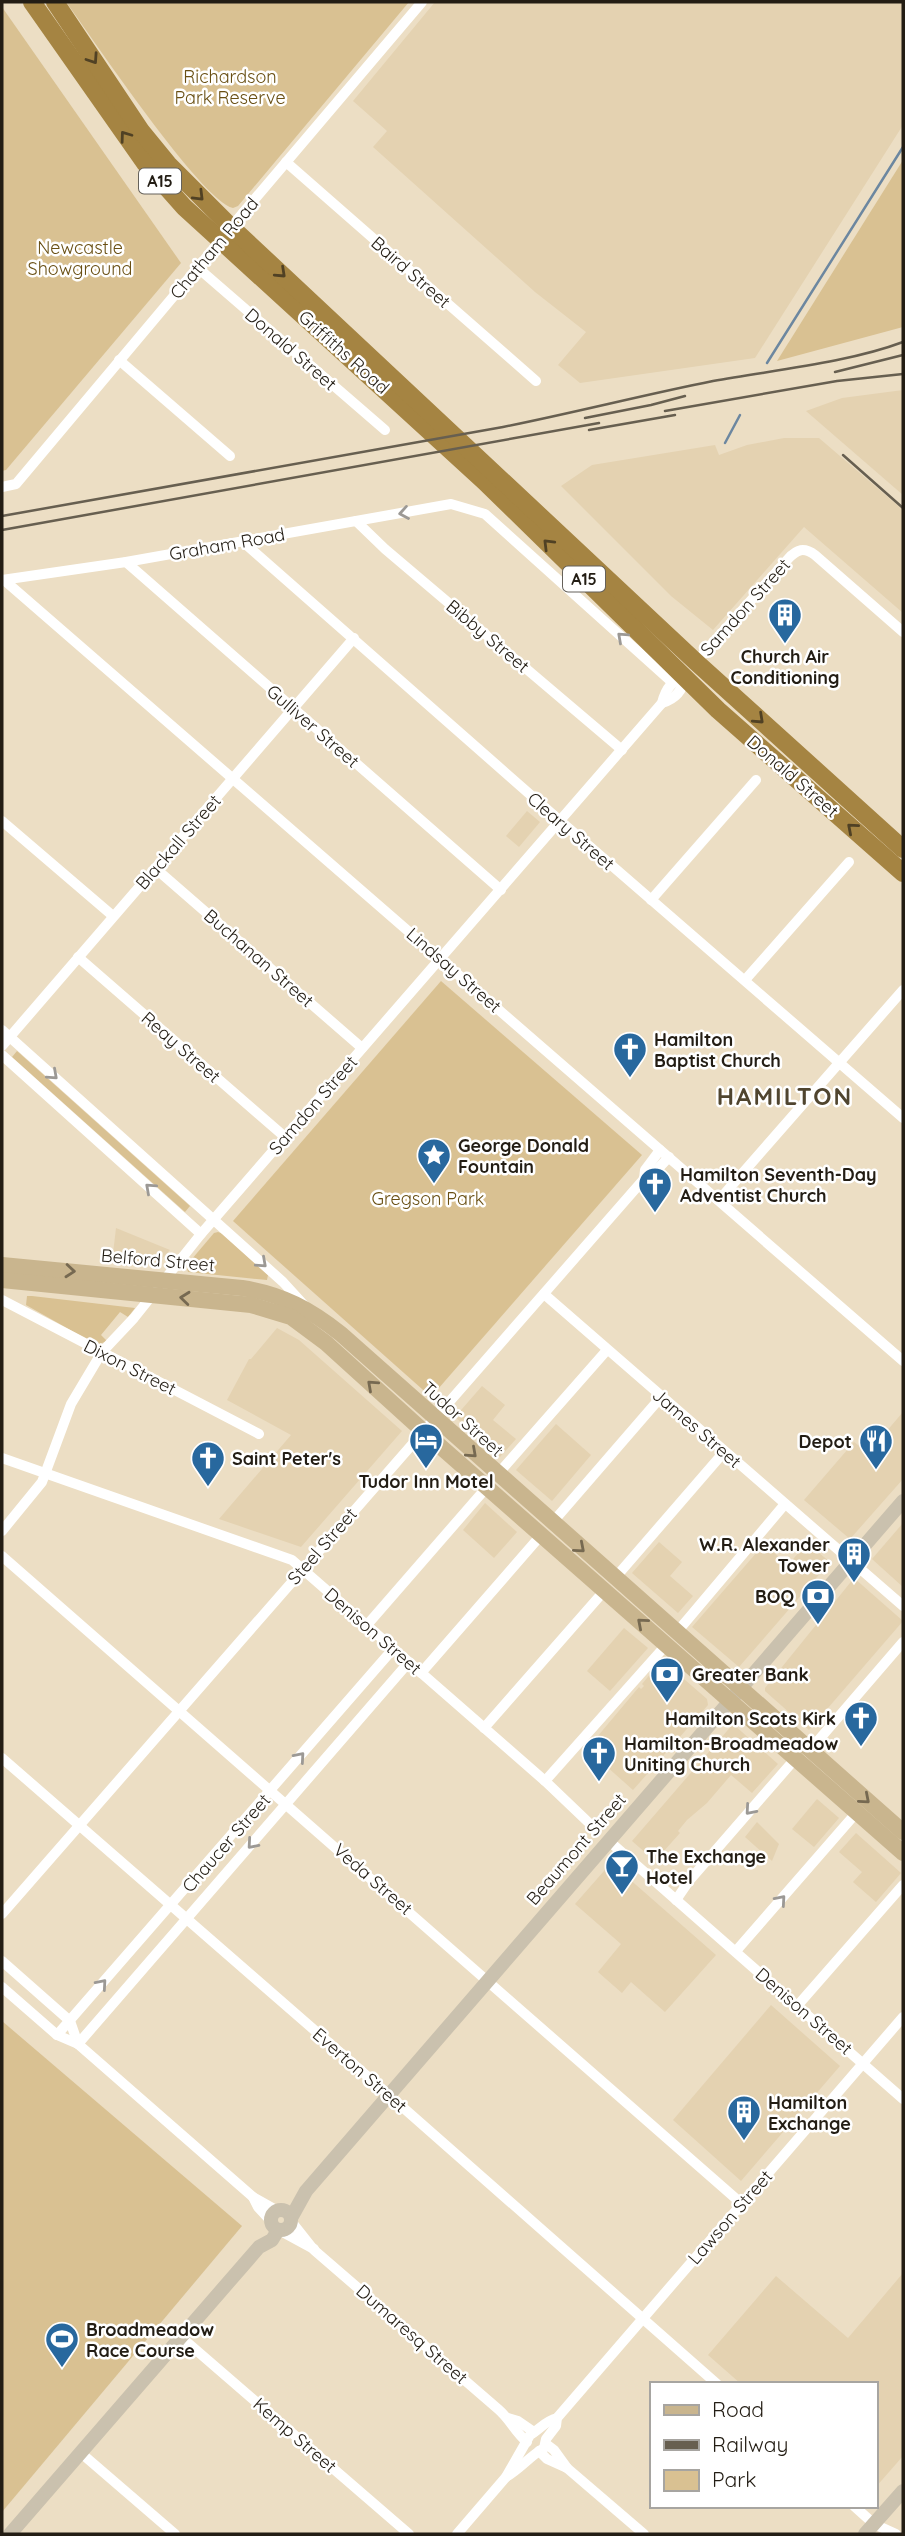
<svg xmlns="http://www.w3.org/2000/svg" width="905" height="2536" viewBox="0 0 905 2536" font-family="Quicksand,sans-serif">
  <rect width="100%" height="100%" fill="#ecdec4"/>
  <!-- built -->
  <g fill="#e4d2b1">
    <polygon points="435,2 903,2 903,125 755,358 580,383 558,365 586,332 535,292 373,147 387,131 353,101"/>
    <polygon points="903,390 903,495 806,411 842,398"/>
    <polygon points="784,438 819,438 903,510 903,613 804,527 713,630 671,596 561,486 592,465 715,445 719,455 747,445"/>
    <polygon points="527,811 540,822 519,847 506,836"/>
    <polygon points="116,1228 170,1250 156,1265 112,1262"/>
    <polygon points="277,1328 299,1340 402,1431 301,1547 219,1519 291,1435 227,1400 249,1359 251,1359"/>
    <polygon points="482,1386 505,1405 493,1420 516,1439 500,1457 455,1417"/>
    <polygon points="903,1412 903,1479 850,1539 804,1500 854,1442 868,1453"/>
    <polygon points="556,1424 591,1455 552,1501 516,1470"/>
    <polygon points="485,1503 517,1532 494,1558 463,1530"/>
    <polygon points="903,1523 903,1587 872,1559"/>
    <polygon points="659,1542 682,1562 670,1576 693,1596 678,1613 632,1573"/>
    <polygon points="807,1543 830,1562 739,1667 692,1627 764,1544 788,1565"/>
    <polygon points="854,1578 903,1621 809,1730 765,1691 765,1688"/>
    <polygon points="624,1628 648,1648 610,1691 587,1671"/>
    <polygon points="662,1660 707,1699 708,1705 633,1790 587,1749 639,1687 641,1689 644,1686 642,1684"/>
    <polygon points="733,1724 778,1764 752,1793 731,1775 707,1803 687,1820 678,1831 680,1833 655,1861 632,1841"/>
    <polygon points="817,1799 839,1818 814,1847 792,1829"/>
    <polygon points="757,1822 779,1844 772,1861 745,1837"/>
    <polygon points="856,1833 901,1873 876,1902 853,1882 862,1872 839,1852"/>
    <polygon points="611,1863 716,1955 665,2012 631,1982 622,1993 598,1972 621,1944 575,1904"/>
    <polygon points="771,2005 840,2066 741,2181 673,2120"/>
    <polygon points="903,2273 903,2456 875,2488 875,2384 741,2384 708,2355 776,2276 848,2338"/>
  </g>
  <!-- green -->
  <g fill="#d9c192">
    <path d="M 66,2 L 409,2 L 238,206 L 233,208 C 202,202 91,36 66,2 Z"/>
    <polygon points="2,7 181,263 6,470 2,471"/>
    <polygon points="903,160 903,327 777,361"/>
    <polygon points="441,981 642,1155 431,1397 233,1221"/>
    <polygon points="17,1051 190,1206 185,1212 12,1057"/>
    <polygon points="218,1232 223,1234 268,1275 267,1280 188,1272 186,1266 214,1233"/>
    <polygon points="27,1296 32,1296 135,1308 128,1317 120,1312 101,1335 107,1341 97,1345 26,1305"/>
    <polygon points="2,2021 242,2226 2,2512"/>
  </g>
  <g fill="none" stroke-linecap="round" stroke-linejoin="round">
    <!-- stream -->
    <g stroke="#6c87a0" stroke-width="2.5">
      <polyline points="767,363 903,147"/>
      <polyline points="725,443 740,415"/>
    </g>
    <!-- street -->
    <g stroke="#fff" stroke-width="10">
      <polyline points="286,162 536,381"/>
      <polyline points="231,227 422,2"/>
      <polyline points="198,268 385,430"/>
      <polyline points="119,360 230,456"/>
      <polyline points="2,487 16,484 220,241"/>
      <polyline points="356,521 385,549 622,750"/>
      <polyline points="242,541 550,812 903,1118"/>
      <polyline points="126,562 501,890"/>
      <polyline points="2,580 126,562 451,504 485,514 673,683"/>
      <polyline points="4,580 903,1361"/>
      <path d="M 696,662 L 788,559 C 797,549 804,547 815,555 L 903,632"/>
      <path d="M 662,703 C 674,699 683,691 684,678"/>
      <polyline points="2,821 113,916"/>
      <polyline points="155,868 362,1048"/>
      <polyline points="651,900 756,780"/>
      <polyline points="78,957 285,1137"/>
      <polyline points="745,980 849,862"/>
      <polyline points="2,1030 283,1282 304,1305"/>
      <polyline points="2,1046 354,638"/>
      <polyline points="2,1055 201,1234"/>
      <polyline points="644,1179 645,1170 660,1150"/>
      <polyline points="719,1200 903,990"/>
      <polyline points="544,1294 903,1606"/>
      <polyline points="2,1300 259,1434"/>
      <polyline points="2,1458 292,1560 545,1781 588,1822"/>
      <polyline points="497,1475 607,1350"/>
      <polyline points="552,1523 661,1397"/>
      <path d="M 2,1531 L 42,1482 L 71,1404 L 102,1352 L 134,1318 L 201,1234 L 662,703 C 665,691 671,680 684,678"/>
      <polyline points="2,1556 742,2204"/>
      <polyline points="615,1578 724,1452"/>
      <polyline points="367,1625 487,1487"/>
      <polyline points="677,1632 785,1504"/>
      <polyline points="421,1673 542,1534"/>
      <polyline points="484,1728 605,1590"/>
      <polyline points="810,1750 903,1642"/>
      <polyline points="2,1758 382,2089 717,2384"/>
      <polyline points="545,1781 667,1644"/>
      <polyline points="609,1841 903,2099"/>
      <polyline points="676,1900 689,1881 795,1759"/>
      <polyline points="2,1914 644,1179 651,1176 669,1157"/>
      <polyline points="736,1951 857,1812"/>
      <polyline points="2,1961 70,2021 78,2044"/>
      <polyline points="2,1987 57,2035 78,2044 253,2197 278,2211"/>
      <polyline points="798,2005 903,1885"/>
      <polyline points="57,2035 393,1649"/>
      <polyline points="78,2044 409,1662"/>
      <polyline points="253,2197 258,2207 271,2221"/>
      <path d="M 291,2221 L 314,2250 L 498,2409 C 510,2419 515,2432 527,2442"/>
      <polyline points="279,2230 314,2249"/>
      <polyline points="181,2337 409,2534"/>
      <polyline points="508,2418 518,2421 534,2432"/>
      <polyline points="546,2444 554,2450 567,2468 644,2534"/>
      <polyline points="539,2451 547,2459 567,2468"/>
      <polyline points="81,2453 175,2534"/>
      <path d="M 506,2477 C 520,2469 530,2456 544,2448 L 546,2439 L 556,2426 L 557,2418 L 903,2017"/>
      <polyline points="854,2506 874,2524 896,2534"/>
      <path d="M 457,2534 L 506,2477 L 530,2435 C 540,2429 545,2421 557,2418"/>
    </g>
    <!-- secondary -->
    <g stroke="#cac1ae" stroke-width="14">
      <circle cx="281" cy="2220" r="10"/>
      <polyline points="291,2218 306,2191 903,1501"/>
      <polyline points="10,2534 259,2247 272,2240 278,2230"/>
      <polyline points="865,2534 903,2491"/>
    </g>
    <!-- primary -->
    <g stroke="#c9b58e" stroke-width="16">
      <path d="M 2,1265 L 242,1288 C 282,1294 311,1310 341,1334 L 903,1832"/>
      <polyline points="2,1280 251,1305 291,1317 326,1343 433,1440 903,1853"/>
    </g>
    <!-- highway -->
    <g stroke="#a58442" stroke-width="18">
      <polyline points="32,2 145,163 184,207 484,481 718,710 903,873"/>
      <polyline points="55,2 141,131 168,164 231,227 696,662 903,849"/>
    </g>
    <!-- rail -->
    <g stroke="#675f50" stroke-width="2.5">
      <polyline points="835,372 903,355"/>
      <polyline points="665,411 837,381 903,374"/>
      <polyline points="585,418 651,405 685,396"/>
      <polyline points="589,430 675,415"/>
      <polyline points="843,455 903,508"/>
      <path d="M 2,516 L 503,427 C 573,413 643,395 713,381 C 773,370 847,363 903,342"/>
      <polyline points="2,530 599,423"/>
    </g>
  </g>
  <!-- one-way arrows -->
  <defs><path id="oneway-chevron" d="M-2-3.5L2.5 0L-2 3.5" fill="none" stroke-width="1.6" stroke-linecap="round" stroke-linejoin="round" transform="scale(1.75)"/></defs>
  <g stroke="#504124">
    <use href="#oneway-chevron" transform="translate(93 59) rotate(56)"/>
    <use href="#oneway-chevron" transform="translate(125 136) rotate(-126)"/>
    <use href="#oneway-chevron" transform="translate(199 196) rotate(45)"/>
    <use href="#oneway-chevron" transform="translate(281 273) rotate(43)"/>
    <use href="#oneway-chevron" transform="translate(548 544) rotate(-135)"/>
    <use href="#oneway-chevron" transform="translate(759 719) rotate(43)"/>
    <use href="#oneway-chevron" transform="translate(852 828) rotate(-139)"/>
  </g>
  <g stroke="#9c9995">
    <use href="#oneway-chevron" transform="translate(404 513) rotate(170)"/>
    <use href="#oneway-chevron" transform="translate(622 637) rotate(-138)"/>
    <use href="#oneway-chevron" transform="translate(53 1075) rotate(42)"/>
    <use href="#oneway-chevron" transform="translate(150 1188) rotate(-138)"/>
    <use href="#oneway-chevron" transform="translate(262 1263) rotate(42)"/>
    <use href="#oneway-chevron" transform="translate(300 1757) rotate(-49)"/>
    <use href="#oneway-chevron" transform="translate(750 1810) rotate(131)"/>
    <use href="#oneway-chevron" transform="translate(252 1844) rotate(131)"/>
    <use href="#oneway-chevron" transform="translate(781 1900) rotate(-49)"/>
    <use href="#oneway-chevron" transform="translate(102 1984) rotate(-49)"/>
  </g>
  <g stroke="#766951">
    <use href="#oneway-chevron" transform="translate(70 1271) rotate(5)"/>
    <use href="#oneway-chevron" transform="translate(185 1298) rotate(-174)"/>
    <use href="#oneway-chevron" transform="translate(372 1385) rotate(-138)"/>
    <use href="#oneway-chevron" transform="translate(472 1453) rotate(42)"/>
    <use href="#oneway-chevron" transform="translate(580 1548) rotate(41)"/>
    <use href="#oneway-chevron" transform="translate(642 1623) rotate(-139)"/>
    <use href="#oneway-chevron" transform="translate(865 1799) rotate(41)"/>
  </g>
  <!-- icons -->
  <defs>
    <g id="building-pin" transform="scale(1.75)"><path d="M0 17L-7.5 6A9.5 9.5 0 1 1 7.5 6Z" fill="#28689e" stroke="#fff"/><path d="M-4-6H4V6H1V3H-1V6H-4ZM-2.5-4.3h1.7v1.8h-1.7ZM.8-4.3h1.7v1.8H.8ZM-2.5-1h1.7V.8h-1.7ZM.8-1h1.7V.8H.8Z" fill="#fff"/></g>
    <g id="church-pin" transform="scale(1.75)"><path d="M0 17L-7.5 6A9.5 9.5 0 1 1 7.5 6Z" fill="#28689e" stroke="#fff"/><path d="M-1.2-6h2.4v3.5h3.3v2.4h-3.3V6h-2.4V-.1h-3.3v-2.4h3.3Z" fill="#fff"/></g>
    <g id="sight-pin" transform="scale(1.75)"><path d="M0 17L-7.5 6A9.5 9.5 0 1 1 7.5 6Z" fill="#28689e" stroke="#fff"/><path d="M0-6L1.8-2.2L6-1.7L2.9 1.2L3.7 5.4L0 3.3L-3.7 5.4L-2.9 1.2L-6-1.7L-1.8-2.2Z" fill="#fff"/></g>
    <g id="hotel-pin" transform="scale(1.75)"><path d="M0 17L-7.5 6A9.5 9.5 0 1 1 7.5 6Z" fill="#28689e" stroke="#fff"/><path d="M-6-4.5h1.5V1H6V5H4.5V3h-9V5H-6ZM-4 0a1.8 1.8 0 1 1 3.6 0ZM.5 0V-2.5h3Q6-2.5 6 0Z" fill="#fff"/></g>
    <g id="restaurant-pin" transform="scale(1.75)"><path d="M0 17L-7.5 6A9.5 9.5 0 1 1 7.5 6Z" fill="#28689e" stroke="#fff"/><path d="M-5-6h1v4h1v-4h1v4h1v-4h1v5L-1.5 .5V6h-2V.5L-5-1ZM5-6V6H3V1.5H1.5Q1.5-4 5-6Z" fill="#fff"/></g>
    <g id="bank-pin" transform="scale(1.75)"><path d="M0 17L-7.5 6A9.5 9.5 0 1 1 7.5 6Z" fill="#28689e" stroke="#fff"/><path d="M-6-4H6V4H-6ZM0-2.3a2.3 2.3 0 1 0 0 4.6a2.3 2.3 0 1 0 0-4.6Z" fill="#fff"/></g>
    <g id="bar-pin" transform="scale(1.75)"><path d="M0 17L-7.5 6A9.5 9.5 0 1 1 7.5 6Z" fill="#28689e" stroke="#fff"/><path d="M-6-5H6L.8 .8V4.5H3.5V6h-7V4.5H-.8V.8Z" fill="#fff"/></g>
    <g id="stadium-pin" transform="scale(1.75)"><path d="M0 17L-7.5 6A9.5 9.5 0 1 1 7.5 6Z" fill="#28689e" stroke="#fff"/><path d="M0-5a6.5 5 0 1 0 0 10a6.5 5 0 1 0 0-10ZM-3.5-1.8h7v3.6h-7Z" fill="#fff"/></g>
  </defs>
  <g fill-rule="evenodd">
    <use href="#building-pin" x="785" y="615"/>
    <use href="#church-pin" x="630" y="1049"/>
    <use href="#sight-pin" x="434" y="1155"/>
    <use href="#church-pin" x="655" y="1184"/>
    <use href="#hotel-pin" x="426" y="1440"/>
    <use href="#restaurant-pin" x="876" y="1441"/>
    <use href="#church-pin" x="208" y="1458"/>
    <use href="#building-pin" x="854" y="1554"/>
    <use href="#bank-pin" x="818" y="1596"/>
    <use href="#bank-pin" x="667" y="1674"/>
    <use href="#church-pin" x="861" y="1718"/>
    <use href="#church-pin" x="599" y="1753"/>
    <use href="#bar-pin" x="622" y="1866"/>
    <use href="#building-pin" x="744" y="2112"/>
    <use href="#stadium-pin" x="62" y="2339"/>
  </g>
  <g text-anchor="middle" dominant-baseline="central" stroke-width="5" stroke-linejoin="round" paint-order="stroke">
    <!-- shield labels -->
    <g fill="#fff" stroke="#65615a" stroke-width="2">
      <rect x="139" y="168.5" width="42" height="25" rx="5"/>
      <rect x="563" y="566.5" width="42" height="25" rx="5"/>
    </g>
    <g font-size="16" font-weight="bold" fill="#231d14">
      <text x="160" y="181">A15</text>
      <text x="584" y="579">A15</text>
    </g>
    <!-- park labels -->
    <g font-size="18" fill="#694f13" stroke="#fff">
      <text x="230" y="76">Richardson<tspan x="230" dy="21">Park Reserve</tspan></text>
      <text x="80" y="247">Newcastle<tspan x="80" dy="21">Showground</tspan></text>
      <text x="428" y="1198">Gregson Park</text>
    </g>
    <!-- street labels -->
    <g font-size="18" fill="#231d14" stroke="#fff">
      <text transform="translate(214 248) rotate(-50)">Chatham Road</text>
      <text transform="translate(411 272) rotate(41)">Baird Street</text>
      <text transform="translate(291 349) rotate(41)">Donald Street</text>
      <text transform="translate(344 352) rotate(42)">Griffiths Road</text>
      <text transform="translate(227 544) rotate(-10)">Graham Road</text>
      <text transform="translate(745 607) rotate(-48)">Samdon Street</text>
      <text transform="translate(488 636) rotate(40)">Bibby Street</text>
      <text transform="translate(313 726) rotate(41)">Gulliver Street</text>
      <text transform="translate(793 776) rotate(41)">Donald Street</text>
      <text transform="translate(571 831) rotate(41)">Cleary Street</text>
      <text transform="translate(178 842) rotate(-49)">Blackall Street</text>
      <text transform="translate(259 958) rotate(41)">Buchanan Street</text>
      <text transform="translate(454 970) rotate(41)">Lindsay Street</text>
      <text transform="translate(181 1047) rotate(41)">Reay Street</text>
      <text transform="translate(313 1105) rotate(-49)">Samdon Street</text>
      <text transform="translate(158 1260) rotate(5)">Belford Street</text>
      <text transform="translate(130 1367) rotate(27)">Dixon Street</text>
      <text transform="translate(463 1419) rotate(42)">Tudor Street</text>
      <text transform="translate(697 1428) rotate(41)">James Street</text>
      <text transform="translate(322 1546) rotate(-49)">Steel Street</text>
      <text transform="translate(373 1631) rotate(41)">Denison Street</text>
      <text transform="translate(226 1843) rotate(-49)">Chaucer Street</text>
      <text transform="translate(576 1849) rotate(-49)">Beaumont Street</text>
      <text transform="translate(373 1879) rotate(41)">Veda Street</text>
      <text transform="translate(804 2011) rotate(41)">Denison Street</text>
      <text transform="translate(360 2070) rotate(41)">Everton Street</text>
      <text transform="translate(730 2217) rotate(-49)">Lawson Street</text>
      <text transform="translate(412 2334) rotate(41)">Dumaresq Street</text>
      <text transform="translate(295 2435) rotate(41)">Kemp Street</text>
    </g>
    <!-- poi labels -->
    <g font-size="18" font-weight="bold" fill="#231d14" stroke="#fff" text-anchor="start">
      <text x="785" y="656" text-anchor="middle">Church Air<tspan x="785" dy="21">Conditioning</tspan></text>
      <text x="654" y="1039">Hamilton<tspan x="654" dy="21">Baptist Church</tspan></text>
      <text x="458" y="1145">George Donald<tspan x="458" dy="21">Fountain</tspan></text>
      <text x="680" y="1174">Hamilton Seventh-Day<tspan x="680" dy="21">Adventist Church</tspan></text>
      <text x="852" y="1441" text-anchor="end">Depot</text>
      <text x="232" y="1458">Saint Peter's</text>
      <text x="426" y="1481" text-anchor="middle">Tudor Inn Motel</text>
      <text x="830" y="1544" text-anchor="end">W.R. Alexander<tspan x="830" dy="21">Tower</tspan></text>
      <text x="794" y="1596" text-anchor="end">BOQ</text>
      <text x="692" y="1674">Greater Bank</text>
      <text x="836" y="1718" text-anchor="end">Hamilton Scots Kirk</text>
      <text x="624" y="1743">Hamilton-Broadmeadow<tspan x="624" dy="21">Uniting Church</tspan></text>
      <text x="646" y="1856">The Exchange<tspan x="646" dy="21">Hotel</tspan></text>
      <text x="768" y="2102">Hamilton<tspan x="768" dy="21">Exchange</tspan></text>
      <text x="86" y="2329">Broadmeadow<tspan x="86" dy="21">Race Course</tspan></text>
    </g>
    <!-- district labels -->
    <g font-size="24" font-weight="bold" letter-spacing="2" fill="#50452f" stroke="#fff">
      <text x="785" y="1096">HAMILTON</text>
    </g>
  </g>
  <!-- border -->
  <rect width="905" height="2536" fill="none" stroke="#231d14" stroke-width="7"/>
  <!-- legend -->
  <rect x="650" y="2382" width="228" height="126" fill="#ffffff" stroke="#a7a5a1" stroke-width="2"/>
  <rect x="664" y="2405" width="35" height="10" fill="#c9b58e" stroke="#a7a5a1" stroke-width="2"/>
  <text x="712" y="2417" font-size="21" fill="#231d14">Road</text>
  <rect x="664" y="2440" width="35" height="10" fill="#675f50" stroke="#a7a5a1" stroke-width="2"/>
  <text x="712" y="2452" font-size="21" fill="#231d14">Railway</text>
  <rect x="664" y="2470" width="35" height="21" fill="#d9c192" stroke="#a7a5a1" stroke-width="2"/>
  <text x="712" y="2487" font-size="21" fill="#231d14">Park</text>
</svg>
